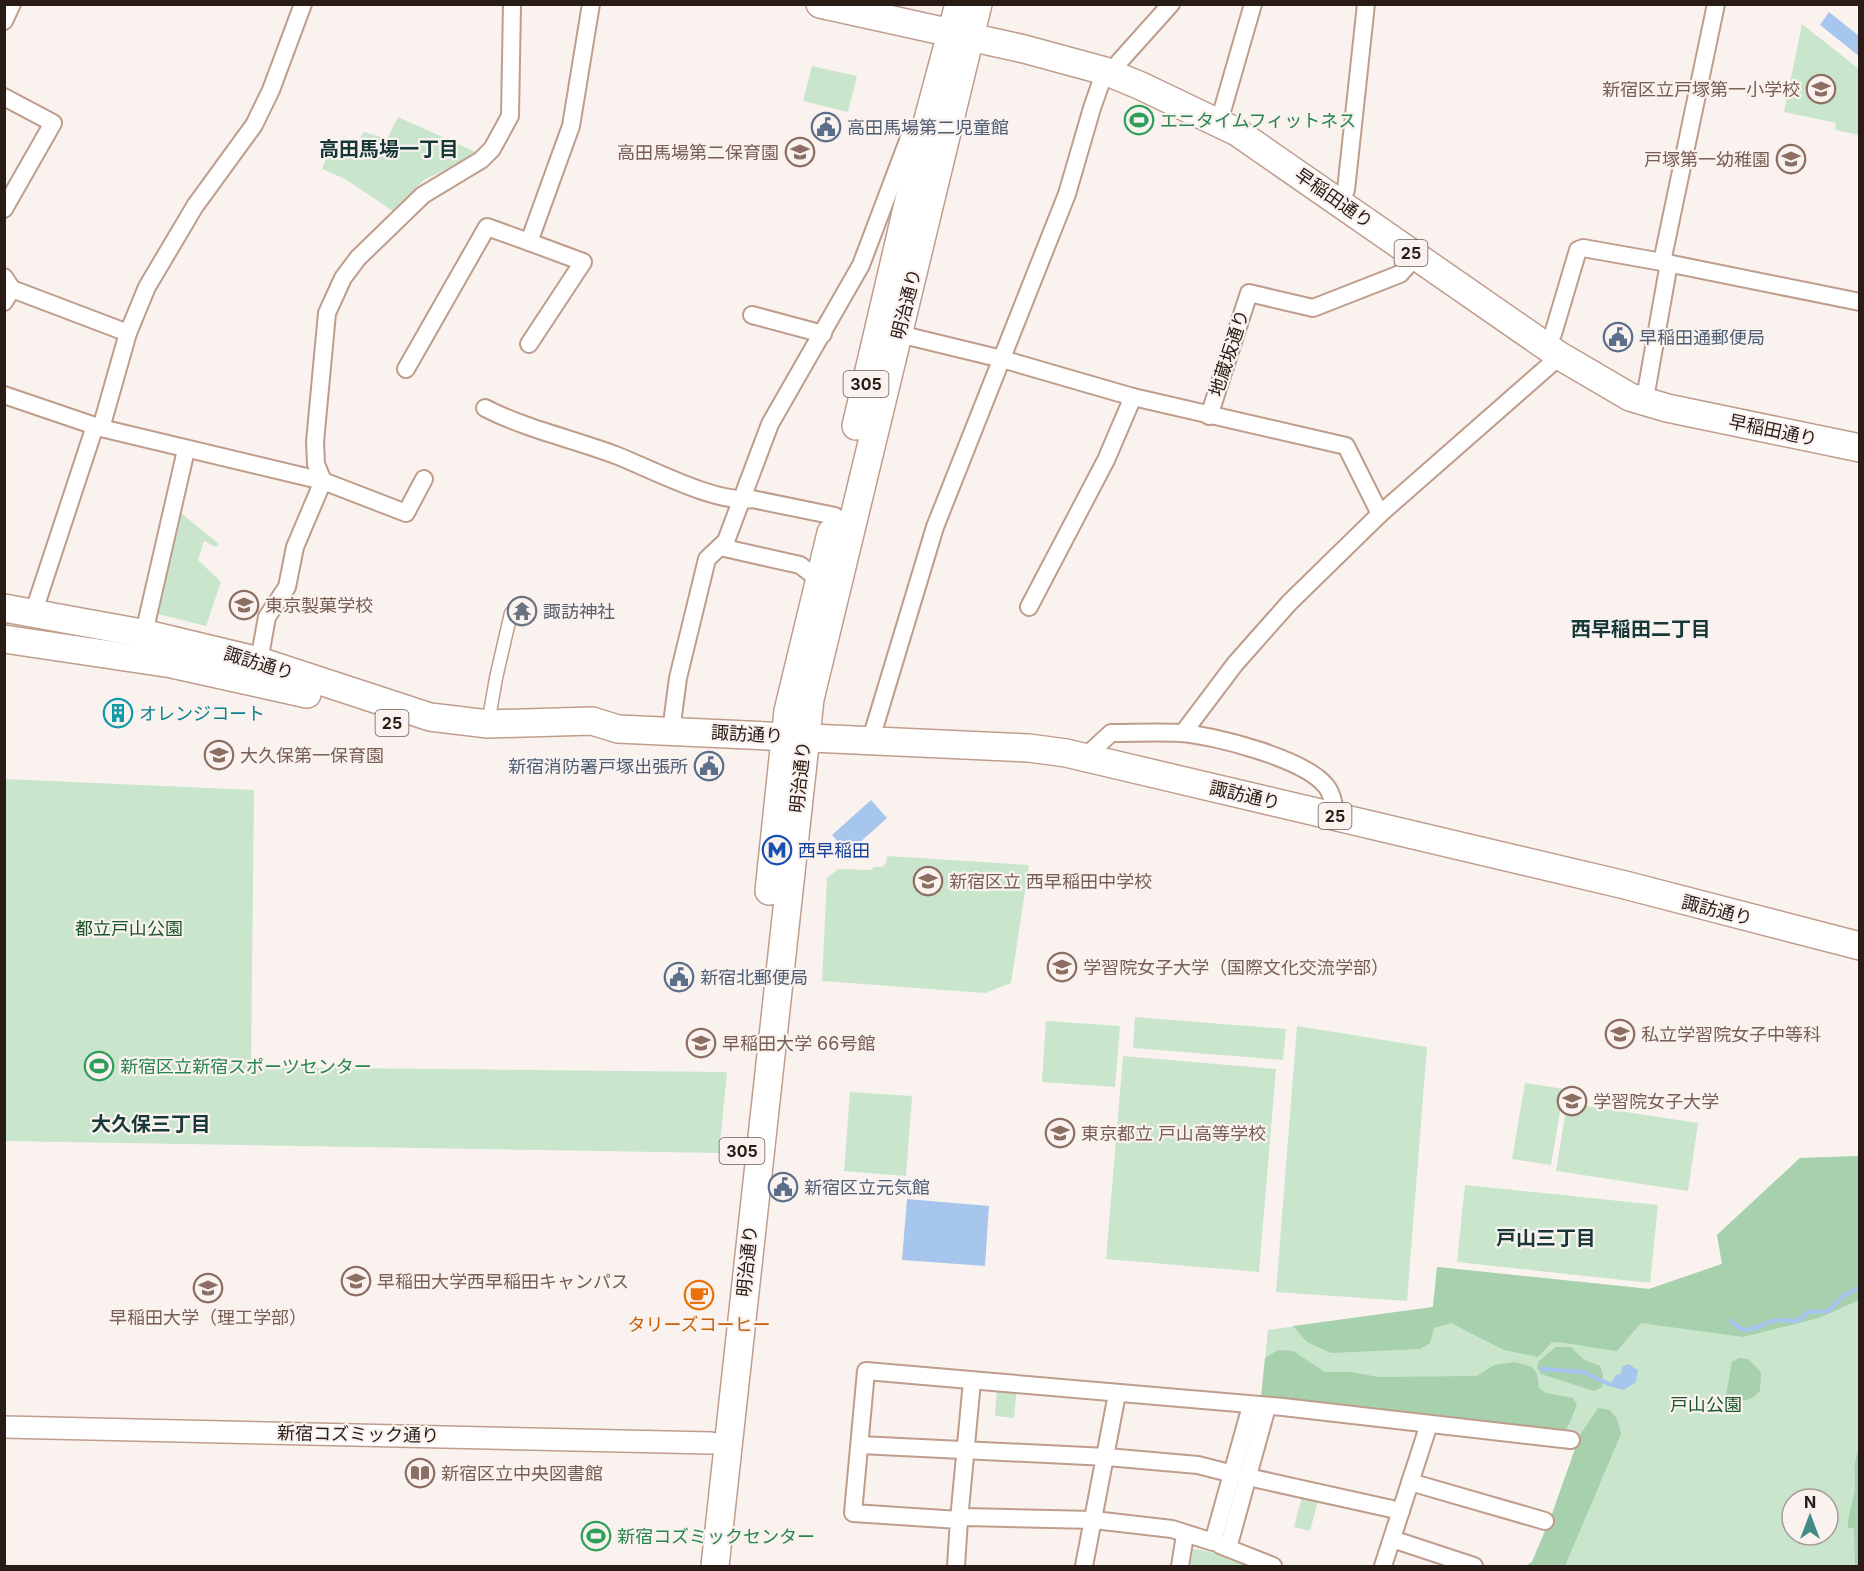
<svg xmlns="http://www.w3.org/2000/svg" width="1864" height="1571" viewBox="0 0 1864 1571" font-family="Inter,'Noto Sans JP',sans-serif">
  <rect width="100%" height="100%" fill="#faf2ef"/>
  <!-- green -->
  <g fill="#c9e6cc" fill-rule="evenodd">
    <polygon points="1802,24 1859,69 1859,135 1835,130 1836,123 1784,112"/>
    <polygon points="812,66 857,76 848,112 803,101"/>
    <polygon points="398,117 478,153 424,180 393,211 345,179 322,169 334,139 353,149 364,132 387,139"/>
    <polygon points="176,509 219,544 216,547 204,541 198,560 221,582 206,626 158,614 155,608"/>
    <polygon points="5,779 254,790 251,1067 727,1072 719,1153 5,1141"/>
    <polygon points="887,856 1029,865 1011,983 985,993 822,981 827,878 838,869 872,870 873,867 882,867 886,863"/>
    <polygon points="1135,1017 1286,1029 1283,1060 1133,1048"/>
    <polygon points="1046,1021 1120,1026 1115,1087 1042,1082"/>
    <polygon points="1297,1026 1427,1047 1407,1301 1276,1292"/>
    <polygon points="1123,1056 1276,1069 1259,1272 1106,1259"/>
    <polygon points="1525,1083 1564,1089 1551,1165 1512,1159"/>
    <polygon points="850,1092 912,1096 906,1176 844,1171"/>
    <polygon points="1567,1103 1698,1123 1688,1191 1556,1171"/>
    <path d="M 1859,1156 L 1859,1566 L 1526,1566 L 1532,1562 L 1552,1514 L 1580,1435 L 1261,1398 L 1268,1330 L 1433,1307 L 1437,1267 L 1649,1289 L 1722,1264 L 1717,1235 L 1800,1158 ZM 1792,1499 L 1828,1499 L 1828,1535 L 1792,1535 Z"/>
    <polygon points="1465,1185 1658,1205 1650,1283 1457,1262"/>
    <polygon points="997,1386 1017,1388 1014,1418 995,1416"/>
    <polygon points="1303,1493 1319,1497 1310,1531 1294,1527"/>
    <polygon points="1190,1548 1229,1556 1256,1566 1188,1566"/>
  </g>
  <!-- forest -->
  <g fill="#a7d0ac">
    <path d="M 1859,1156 L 1859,1300 L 1819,1318 L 1743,1337 L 1641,1323 L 1617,1351 C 1595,1349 1575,1343 1552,1342 L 1538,1357 L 1504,1350 L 1451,1323 L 1434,1328 L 1430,1343 L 1420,1349 L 1331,1353 L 1307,1342 L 1293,1326 L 1433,1307 L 1437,1267 L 1649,1289 L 1722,1264 L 1717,1235 L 1800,1158 Z"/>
    <polygon points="1556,1347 1571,1347 1583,1359 1600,1366 1603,1375 1602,1387 1594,1391 1541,1374 1537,1367 1539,1361"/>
    <polygon points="1278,1350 1293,1351 1325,1372 1351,1372 1378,1377 1477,1376 1494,1365 1515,1362 1532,1367 1537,1374 1539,1388 1546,1393 1573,1398 1577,1405 1565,1433 1261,1398 1265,1358"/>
    <path d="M 1739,1358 L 1748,1359 L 1761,1372 L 1760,1391 C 1750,1402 1742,1402 1727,1399 L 1726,1395 L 1732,1362 Z"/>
    <polygon points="1598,1408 1610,1410 1617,1419 1621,1434 1565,1566 1526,1566 1532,1562 1552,1514 1580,1435"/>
    <path d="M 1859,1449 L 1860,1566 L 1855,1566 L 1854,1528 L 1848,1528 C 1848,1516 1851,1507 1854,1495 C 1857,1477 1851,1467 1859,1449 Z"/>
  </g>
  <!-- water -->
  <g fill="#a6c6ed">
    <polygon points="1829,12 1859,36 1859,56 1820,25"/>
    <polygon points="871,800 887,818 848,853 832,835"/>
    <polygon points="907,1199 989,1206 985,1266 902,1260"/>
    <polygon points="1628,1364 1638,1370 1636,1382 1624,1390 1609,1386 1616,1375 1620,1374 1623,1366"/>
  </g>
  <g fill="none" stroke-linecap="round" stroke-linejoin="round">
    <!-- stream -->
    <g stroke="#a6c6ed" stroke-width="4.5">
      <path d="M 1731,1321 C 1748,1340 1760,1322 1778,1320 C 1784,1320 1791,1321 1798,1321 L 1808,1312 L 1828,1311 L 1843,1296 L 1860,1287"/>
      <polyline points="1542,1369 1583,1372 1609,1384"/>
    </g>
    <!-- pedestrian casing -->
    <g stroke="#bf9d8c" stroke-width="15">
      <polyline id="pedestrian" points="488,724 496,678 511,613"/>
    </g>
    <!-- minor casing -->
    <g stroke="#bf9d8c" stroke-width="20">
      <g id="minor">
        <polyline points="4,21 12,4"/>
        <polyline points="1119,62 1171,4"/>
        <polyline points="4,97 53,123 4,209"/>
        <polyline points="1223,108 1253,4"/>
        <polyline points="1346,190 1366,4"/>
        <polyline points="1662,262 1716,4"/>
        <polyline points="4,277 12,289 128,333"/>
        <polyline points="4,302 12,289"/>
        <polyline points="752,315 823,334"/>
        <polyline points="899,334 1002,359 1133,397 1106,460 1029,607"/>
        <polyline points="1553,334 1578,250 1583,248 1662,262 1860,302"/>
        <polyline points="529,344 583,262 529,242 571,126 591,4"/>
        <polyline points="406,369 487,227 529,242"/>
        <polyline points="1647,387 1669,263"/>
        <polyline points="4,395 101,428 323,481 406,513 424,479"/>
        <polyline points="1133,397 1346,446 1380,514"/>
        <path d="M 485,408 C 528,430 574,439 618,456 C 653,470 717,504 752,499 L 835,516"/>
        <polyline points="1209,416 1249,293 1313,308 1400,274 1416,256"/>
        <polyline points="101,428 128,333 147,287 195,206 254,125 271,90 303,4"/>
        <polyline points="720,547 800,565 819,580"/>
        <polyline points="33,614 95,426"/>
        <polyline points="147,634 147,620 186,450"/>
        <polyline points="259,661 267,617 287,587 295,547 323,481 316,464 315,442 327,313 343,278 358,258 423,195 481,160 492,149 510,116 512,4"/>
        <polyline points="671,731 678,678 707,559 726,541 770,424 861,265 912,130"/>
        <polyline points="1183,733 1235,664 1289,603 1380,514 1560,356"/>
        <polyline points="870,742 935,527 1067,194 1092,108 1105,71"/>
        <path d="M 1085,757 L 1111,733 C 1134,733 1157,732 1180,733 C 1214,735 1305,759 1326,786 C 1333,794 1334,807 1336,817"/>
        <polyline points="972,1381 959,1520 966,1517 1094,1520 1172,1529 1213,1542 1251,1406"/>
        <polyline points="860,1445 1107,1457 1198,1465 1233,1474"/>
        <polyline points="1248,1477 1401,1511"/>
        <polyline points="1410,1482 1545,1521"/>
        <polyline points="1392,1539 1474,1566"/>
        <polyline points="1220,1545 1273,1566"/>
        <polyline points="1228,1548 1267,1407"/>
        <polyline points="956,1566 959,1520 853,1513 866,1371 1283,1407 1571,1440"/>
        <polyline points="1084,1566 1117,1394"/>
        <polyline points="1180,1566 1185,1535"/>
        <polyline points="1383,1566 1429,1424"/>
      </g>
    </g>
    <!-- tertiary casing -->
    <g stroke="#bf9d8c" stroke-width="24">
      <polyline id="tertiary" points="4,1427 711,1443"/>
    </g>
    <!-- primary casing -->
    <g stroke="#bf9d8c" stroke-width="30">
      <g id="primary">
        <polyline points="820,4 1024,49 1105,71 1141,86 1237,132 1560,356 1630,397 1667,408 1860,448"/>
        <polyline points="856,426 927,123 959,4"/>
        <polyline points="4,608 147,634 259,661 430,717 488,724 592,721 618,729 1029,748 1066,753 1625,885 1860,946"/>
        <polyline points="4,639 172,664 307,694"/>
        <polyline points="769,891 788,711 831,533"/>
        <polyline points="715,1566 810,699 978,4"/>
      </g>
    </g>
    <!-- pedestrian -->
    <use href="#pedestrian" stroke="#fff" stroke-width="12"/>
    <!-- minor -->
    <use href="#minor" stroke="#fff" stroke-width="16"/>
    <!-- tertiary -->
    <use href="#tertiary" stroke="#fff" stroke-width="21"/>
    <!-- primary -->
    <use href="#primary" stroke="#fff" stroke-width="27"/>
  </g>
  <!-- icons -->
  <defs>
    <g id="school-ring" transform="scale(1.5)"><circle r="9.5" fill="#faf2ef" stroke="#8d6e63" stroke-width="1.5"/><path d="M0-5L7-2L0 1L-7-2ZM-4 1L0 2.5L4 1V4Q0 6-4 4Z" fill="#8d6e63"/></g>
    <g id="stadium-ring" transform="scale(1.5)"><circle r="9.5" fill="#faf2ef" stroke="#2e9e5b" stroke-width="1.5"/><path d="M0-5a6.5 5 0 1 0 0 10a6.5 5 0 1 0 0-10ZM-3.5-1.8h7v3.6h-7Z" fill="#2e9e5b"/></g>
    <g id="civic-ring" transform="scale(1.5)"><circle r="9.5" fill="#faf2ef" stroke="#5c6f8a" stroke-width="1.5"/><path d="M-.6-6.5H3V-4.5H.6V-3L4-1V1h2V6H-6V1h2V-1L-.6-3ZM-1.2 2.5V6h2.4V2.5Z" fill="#5c6f8a"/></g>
    <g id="university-ring" transform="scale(1.5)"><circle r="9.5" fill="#faf2ef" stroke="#8d6e63" stroke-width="1.5"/><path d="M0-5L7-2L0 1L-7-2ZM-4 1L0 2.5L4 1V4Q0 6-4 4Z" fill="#8d6e63"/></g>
    <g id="temple-ring" transform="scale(1.5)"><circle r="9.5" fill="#faf2ef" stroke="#6b7280" stroke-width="1.5"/><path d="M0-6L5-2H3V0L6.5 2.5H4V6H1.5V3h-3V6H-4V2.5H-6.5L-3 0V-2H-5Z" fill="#6b7280"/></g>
    <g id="building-ring" transform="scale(1.5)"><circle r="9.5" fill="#faf2ef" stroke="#0f9aa8" stroke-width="1.5"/><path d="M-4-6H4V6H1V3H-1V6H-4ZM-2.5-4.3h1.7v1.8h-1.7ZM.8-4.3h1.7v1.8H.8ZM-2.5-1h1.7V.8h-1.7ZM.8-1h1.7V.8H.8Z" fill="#0f9aa8"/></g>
    <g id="metro-ring" transform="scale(1.5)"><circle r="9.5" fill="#faf2ef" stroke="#1a4fb4" stroke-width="1.5"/><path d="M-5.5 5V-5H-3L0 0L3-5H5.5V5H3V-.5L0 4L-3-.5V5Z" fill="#1a4fb4"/></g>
    <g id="cafe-ring" transform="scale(1.5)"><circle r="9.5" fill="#faf2ef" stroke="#e8710a" stroke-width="1.5"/><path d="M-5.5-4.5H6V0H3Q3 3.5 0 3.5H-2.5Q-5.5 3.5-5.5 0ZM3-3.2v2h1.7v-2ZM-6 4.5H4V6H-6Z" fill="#e8710a"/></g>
    <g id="library-ring" transform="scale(1.5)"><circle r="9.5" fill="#faf2ef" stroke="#8d6e63" stroke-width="1.5"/><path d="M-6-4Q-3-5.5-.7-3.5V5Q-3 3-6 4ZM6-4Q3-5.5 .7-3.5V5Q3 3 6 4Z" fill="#8d6e63"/></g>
  </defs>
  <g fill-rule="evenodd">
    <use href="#school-ring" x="1821" y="89"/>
    <use href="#stadium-ring" x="1139" y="120"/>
    <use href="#civic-ring" x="826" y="127"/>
    <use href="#school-ring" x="800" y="152"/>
    <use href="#school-ring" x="1791" y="159"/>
    <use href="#civic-ring" x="1618" y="337"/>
    <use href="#university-ring" x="244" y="605"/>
    <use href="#temple-ring" x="522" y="611"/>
    <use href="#building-ring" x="118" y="713"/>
    <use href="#school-ring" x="219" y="755"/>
    <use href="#civic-ring" x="709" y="766"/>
    <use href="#metro-ring" x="777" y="850"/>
    <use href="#school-ring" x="928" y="881"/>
    <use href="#university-ring" x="1062" y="967"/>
    <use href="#civic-ring" x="679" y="977"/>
    <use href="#school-ring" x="1620" y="1034"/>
    <use href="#university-ring" x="701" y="1043"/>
    <use href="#stadium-ring" x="99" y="1066"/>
    <use href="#university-ring" x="1572" y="1101"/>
    <use href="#school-ring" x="1060" y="1133"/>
    <use href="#civic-ring" x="783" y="1187"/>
    <use href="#university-ring" x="356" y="1281"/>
    <use href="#university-ring" x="208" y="1288"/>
    <use href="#cafe-ring" x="699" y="1295"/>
    <use href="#library-ring" x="420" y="1473"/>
    <use href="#stadium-ring" x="596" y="1536"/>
  </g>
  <g text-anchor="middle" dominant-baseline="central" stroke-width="4.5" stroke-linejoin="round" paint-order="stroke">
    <!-- shield labels -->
    <g fill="#faf2ef" stroke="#685c57" stroke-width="1.5">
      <rect x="1394.5" y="240" width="33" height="26" rx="4.5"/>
      <rect x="843.5" y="371" width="45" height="26" rx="4.5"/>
      <rect x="375.5" y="710" width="33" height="26" rx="4.5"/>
      <rect x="1318.5" y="803" width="33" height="26" rx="4.5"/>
      <rect x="719.5" y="1138" width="45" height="26" rx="4.5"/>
    </g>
    <g font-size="16" font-weight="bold" fill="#291c16">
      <text x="1411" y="253">25</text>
      <text x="866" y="384">305</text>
      <text x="392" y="723">25</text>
      <text x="1335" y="816">25</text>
      <text x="742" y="1151">305</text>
    </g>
    <!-- education labels -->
    <g font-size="18" fill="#785e54" stroke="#faf2ef" text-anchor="start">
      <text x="1800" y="89" text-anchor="end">新宿区立戸塚第一小学校</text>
      <text x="779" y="152" text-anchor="end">高田馬場第二保育園</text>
      <text x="1770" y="159" text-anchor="end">戸塚第一幼稚園</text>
      <text x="265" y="605">東京製菓学校</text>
      <text x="240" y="755">大久保第一保育園</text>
      <text x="949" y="881">新宿区立 西早稲田中学校</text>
      <text x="1083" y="967">学習院女子大学（国際文化交流学部）</text>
      <text x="1641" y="1034">私立学習院女子中等科</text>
      <text x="722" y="1043">早稲田大学 66号館</text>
      <text x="1593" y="1101">学習院女子大学</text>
      <text x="1081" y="1133">東京都立 戸山高等学校</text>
      <text x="377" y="1281">早稲田大学西早稲田キャンパス</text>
      <text x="208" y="1317" text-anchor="middle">早稲田大学（理工学部）</text>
      <text x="441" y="1473">新宿区立中央図書館</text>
    </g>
    <!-- leisure labels -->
    <g font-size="18" fill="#27864d" stroke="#faf2ef" text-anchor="start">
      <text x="1160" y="120">エニタイムフィットネス</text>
      <text x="120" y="1066">新宿区立新宿スポーツセンター</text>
      <text x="617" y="1536">新宿コズミックセンター</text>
    </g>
    <!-- service labels -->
    <g font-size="18" fill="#4e5e75" stroke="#faf2ef" text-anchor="start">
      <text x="847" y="127">高田馬場第二児童館</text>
      <text x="1639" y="337">早稲田通郵便局</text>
      <text x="688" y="766" text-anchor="end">新宿消防署戸塚出張所</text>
      <text x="700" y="977">新宿北郵便局</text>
      <text x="804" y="1187">新宿区立元気館</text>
    </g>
    <!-- street labels -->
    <g font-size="18" fill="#291c16" stroke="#faf2ef">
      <text transform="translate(1334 198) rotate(35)">早稲田通り</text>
      <text transform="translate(906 304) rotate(-76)">明治通り</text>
      <text transform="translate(1229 353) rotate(-72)">地蔵坂通り</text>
      <text transform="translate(1773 430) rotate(12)">早稲田通り</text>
      <text transform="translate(259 663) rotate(17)">諏訪通り</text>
      <text transform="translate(747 734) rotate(3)">諏訪通り</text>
      <text transform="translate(800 777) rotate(-84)">明治通り</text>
      <text transform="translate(1245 795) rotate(13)">諏訪通り</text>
      <text transform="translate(1717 910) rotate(14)">諏訪通り</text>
      <text transform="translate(747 1261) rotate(-84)">明治通り</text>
      <text transform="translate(358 1434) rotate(1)">新宿コズミック通り</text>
    </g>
    <!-- worship labels -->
    <g font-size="18" fill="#5b616d" stroke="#faf2ef" text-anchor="start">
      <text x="543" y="611">諏訪神社</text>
    </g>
    <!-- culture labels -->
    <g font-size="18" fill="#0d838f" stroke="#faf2ef" text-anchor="start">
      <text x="139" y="713">オレンジコート</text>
    </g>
    <!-- transit labels -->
    <g font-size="18" fill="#164399" stroke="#faf2ef" text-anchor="start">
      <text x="798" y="850">西早稲田</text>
    </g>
    <!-- park labels -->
    <g font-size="18" fill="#1a562a" stroke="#faf2ef">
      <text x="129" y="928">都立戸山公園</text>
      <text x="1706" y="1404">戸山公園</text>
    </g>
    <!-- food labels -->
    <g font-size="18" fill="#c56008" stroke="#faf2ef">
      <text x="699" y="1324">タリーズコーヒー</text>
    </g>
    <!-- neighbourhood labels -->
    <g font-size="20" font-weight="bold" fill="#163938" stroke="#faf2ef">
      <text x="389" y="149">高田馬場一丁目</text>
      <text x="1641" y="629">西早稲田二丁目</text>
      <text x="151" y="1124">大久保三丁目</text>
      <text x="1546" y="1238">戸山三丁目</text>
    </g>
  </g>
  <!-- border -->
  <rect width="1864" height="1571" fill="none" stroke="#291c16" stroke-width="12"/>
  <!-- north arrow -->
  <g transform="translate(1810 1517)"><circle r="28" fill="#faf2ef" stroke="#a69c98" stroke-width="1.5"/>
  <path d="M0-4.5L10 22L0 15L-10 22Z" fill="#438a88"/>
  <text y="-9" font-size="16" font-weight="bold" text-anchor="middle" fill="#291c16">N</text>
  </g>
</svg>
